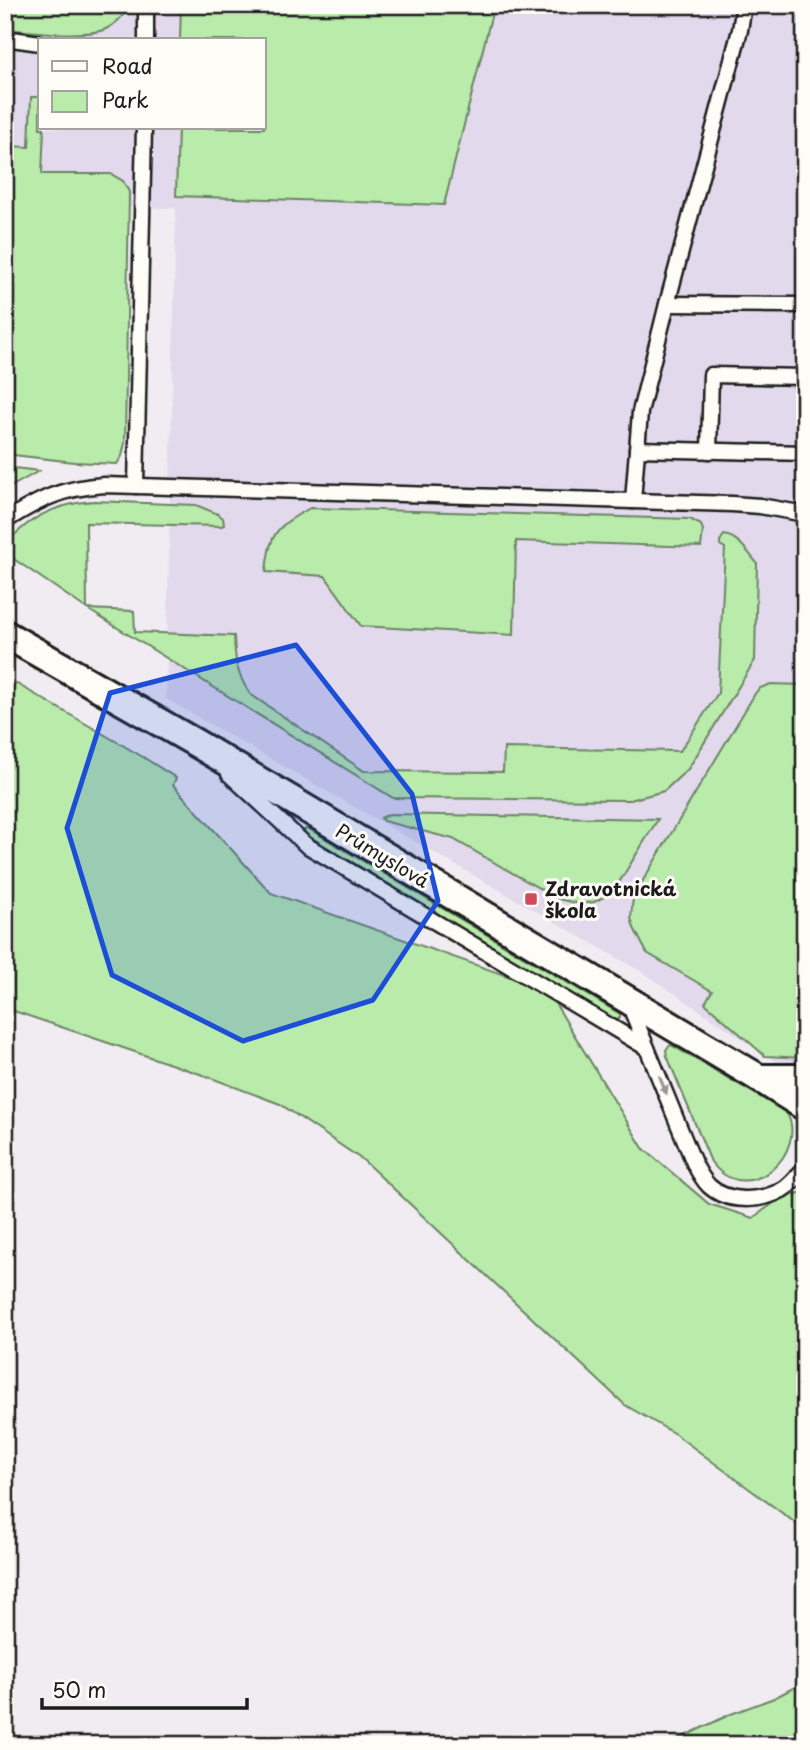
<svg xmlns="http://www.w3.org/2000/svg" width="810" height="1750" viewBox="0 0 810 1750" font-family="'Playpen Sans',sans-serif">
  <rect width="100%" height="100%" fill="#f1ecf2"/>
  <filter id="ink" filterUnits="userSpaceOnUse"><feTurbulence type="fractalNoise" baseFrequency=".0143" numOctaves="2"/><feDisplacementMap in="SourceGraphic" scale="14" xChannelSelector="R" yChannelSelector="G"/><feConvolveMatrix kernelMatrix="1 2 1 2 8 2 1 2 1" color-interpolation-filters="sRGB"/></filter>
  <g filter="url(#ink)">
    <!-- built -->
    <polygon fill="#e2d9ec" points="5,5 805,5 805,1081 644,973 166,699 176,208 116,207 94,175 42,174 44,128 264,128 264,40 40,40 40,97 31,97 29,147 5,146"/>
    <!-- green -->
    <g fill="#b9ebab" stroke="#6a8464" stroke-width="2">
      <path d="M 5,5 L 130,5 C 124,15 117,24 106,29 C 85,38 30,31 5,29 Z"/>
      <polygon points="181,5 494,5 444,205 176,196 178,128 264,128 264,40 180,40"/>
      <polygon points="31,97 40,97 40,128 44,128 42,174 111,174 123,181 129,192 125,443 122,456 117,464 74,462 5,454 5,146 29,147"/>
      <polygon points="5,467 39,471 5,490"/>
      <path d="M 94,501 L 196,505 L 218,514 L 223,518 L 224,525 L 221,526 L 86,523 L 87,609 L 134,611 L 135,632 L 234,636 C 235,660 236,673 250,694 L 364,771 L 503,772 L 504,748 L 680,751 L 718,693 L 725,548 L 720,545 L 720,541 L 724,535 C 739,537 748,553 757,563 L 755,660 L 688,769 L 664,791 L 630,800 L 393,798 L 87,609 L 5,553 C 5,542 12,537 20,530 C 41,511 66,503 94,501 Z"/>
      <path d="M 310,508 L 690,519 L 701,525 L 703,530 L 701,547 L 516,541 L 514,635 L 361,626 L 325,576 L 266,572 C 270,532 276,527 310,508 Z"/>
      <polygon points="5,677 143,757 176,778 173,785 271,893 547,990 643,1148 709,1204 753,1218 783,1196 805,1192 805,1530 675,1434 625,1405 364,1161 280,1104 206,1076 5,1008"/>
      <polygon points="771,684 805,685 805,1058 765,1056 705,1003 712,991 647,953 634,928 631,918 633,897 756,692 760,688"/>
      <polygon points="389,814 658,819 615,889 606,896 594,902 580,904 558,899 453,839 383,821 381,818"/>
      <polygon points="305,829 309,829 620,1014 620,1018 615,1020 307,835 304,833"/>
      <path d="M 671,1045 L 786,1112 C 810,1149 749,1212 711,1162 L 667,1056 L 666,1050 L 668,1047 Z"/>
      <polygon points="805,1682 805,1745 666,1745 731,1714 774,1698"/>
    </g>
    <g fill="none" stroke-linecap="round" stroke-linejoin="round">
      <!-- lane casing -->
      <g stroke="#1c1c1c" stroke-width="19">
        <g id="lane">
          <polyline points="5,38 40,43"/>
          <polyline points="146,40 146,5"/>
          <polyline points="667,304 803,305"/>
          <polyline points="637,449 805,453"/>
          <polyline points="709,451 711,375 805,377"/>
          <polyline points="136,486 144,128"/>
          <polyline points="633,501 640,412 667,304 740,30 744,5"/>
          <path d="M 5,521 C 40,499 62,488 104,485 L 732,504 L 760,506 L 805,514"/>
          <polyline points="229,774 306,845 647,1048"/>
          <path d="M 629,1004 L 694,1163 C 698,1171 702,1179 709,1186 C 727,1203 760,1202 782,1190 C 792,1184 798,1176 805,1167"/>
        </g>
      </g>
      <!-- street casing -->
      <g stroke="#1c1c1c" stroke-width="32">
        <g id="street">
          <polyline points="5,634 194,742 759,1078 805,1107"/>
          <polyline points="759,1078 805,1078"/>
        </g>
      </g>
      <!-- lane -->
      <use href="#lane" stroke="#fdfcf7" stroke-width="14"/>
      <!-- street -->
      <use href="#street" stroke="#fdfcf7" stroke-width="26"/>
    </g>
    <!-- one-way arrows -->
    <defs><path id="oneway-solid" d="M-6-.8H1V-3.2L6.5 0L1 3.2V.8H-6Z" transform="scale(1.75)"/></defs>
    <use fill="#989794" href="#oneway-solid" transform="translate(663 1085) rotate(68)"/>
  </g>
  <!-- marked area -->
  <path fill="#1d4ed8" fill-opacity="0.2" stroke="#1d4ed8" stroke-width="5" stroke-linejoin="round" d="M 296,645 L 412,794 L 438,901 L 373,1000 L 243,1041 L 112,975 L 67,828 L 110,693 Z"/>
  <!-- markers -->
  <rect fill="#d1495b" stroke="#fdfcf7" stroke-width="2.5" x="524" y="892" width="14" height="14" rx="3.5"/>
  <g text-anchor="middle" dominant-baseline="central" stroke-width="6" stroke-linejoin="round" paint-order="stroke">
    <!-- street labels -->
    <g font-size="19" fill="#1c1c1c" stroke="#fdfcf7">
      <text transform="translate(383 855) rotate(31)">Průmyslová</text>
    </g>
    <!-- poi labels -->
    <g font-size="19" font-weight="bold" fill="#1c1c1c" stroke="#fdfcf7" text-anchor="start">
      <text x="545" y="888">Zdravotnická<tspan x="545" dy="22">škola</tspan></text>
    </g>
  </g>
  <!-- margin -->
  <rect width="810" height="1750" fill="none" stroke="#fdfcf7" stroke-width="28"/>
  <rect x="14" y="14" width="782" height="1722" fill="none" stroke="#1c1c1c" stroke-width="2.5" filter="url(#ink)"/>
  <!-- legend -->
  <rect x="38" y="38" width="228" height="91" fill="#fdfcf7" stroke="#a3a29f" stroke-width="2"/>
  <rect x="52" y="61" width="35" height="10" fill="#fdfcf7" stroke="#a3a29f" stroke-width="2"/>
  <text x="102" y="74" font-size="21" fill="#1c1c1c">Road</text>
  <rect x="52" y="91" width="35" height="21" fill="#b9ebab" stroke="#a3a29f" stroke-width="2"/>
  <text x="102" y="108" font-size="21" fill="#1c1c1c">Park</text>
  <!-- scale -->
  <path d="M42 1698v10h205v-10" fill="none" stroke="#1c1c1c" stroke-width="3.5"/>
  <text x="52" y="1698" font-size="21" fill="#1c1c1c" stroke="#fdfcf7" stroke-width="5" paint-order="stroke">50 m</text>
</svg>
